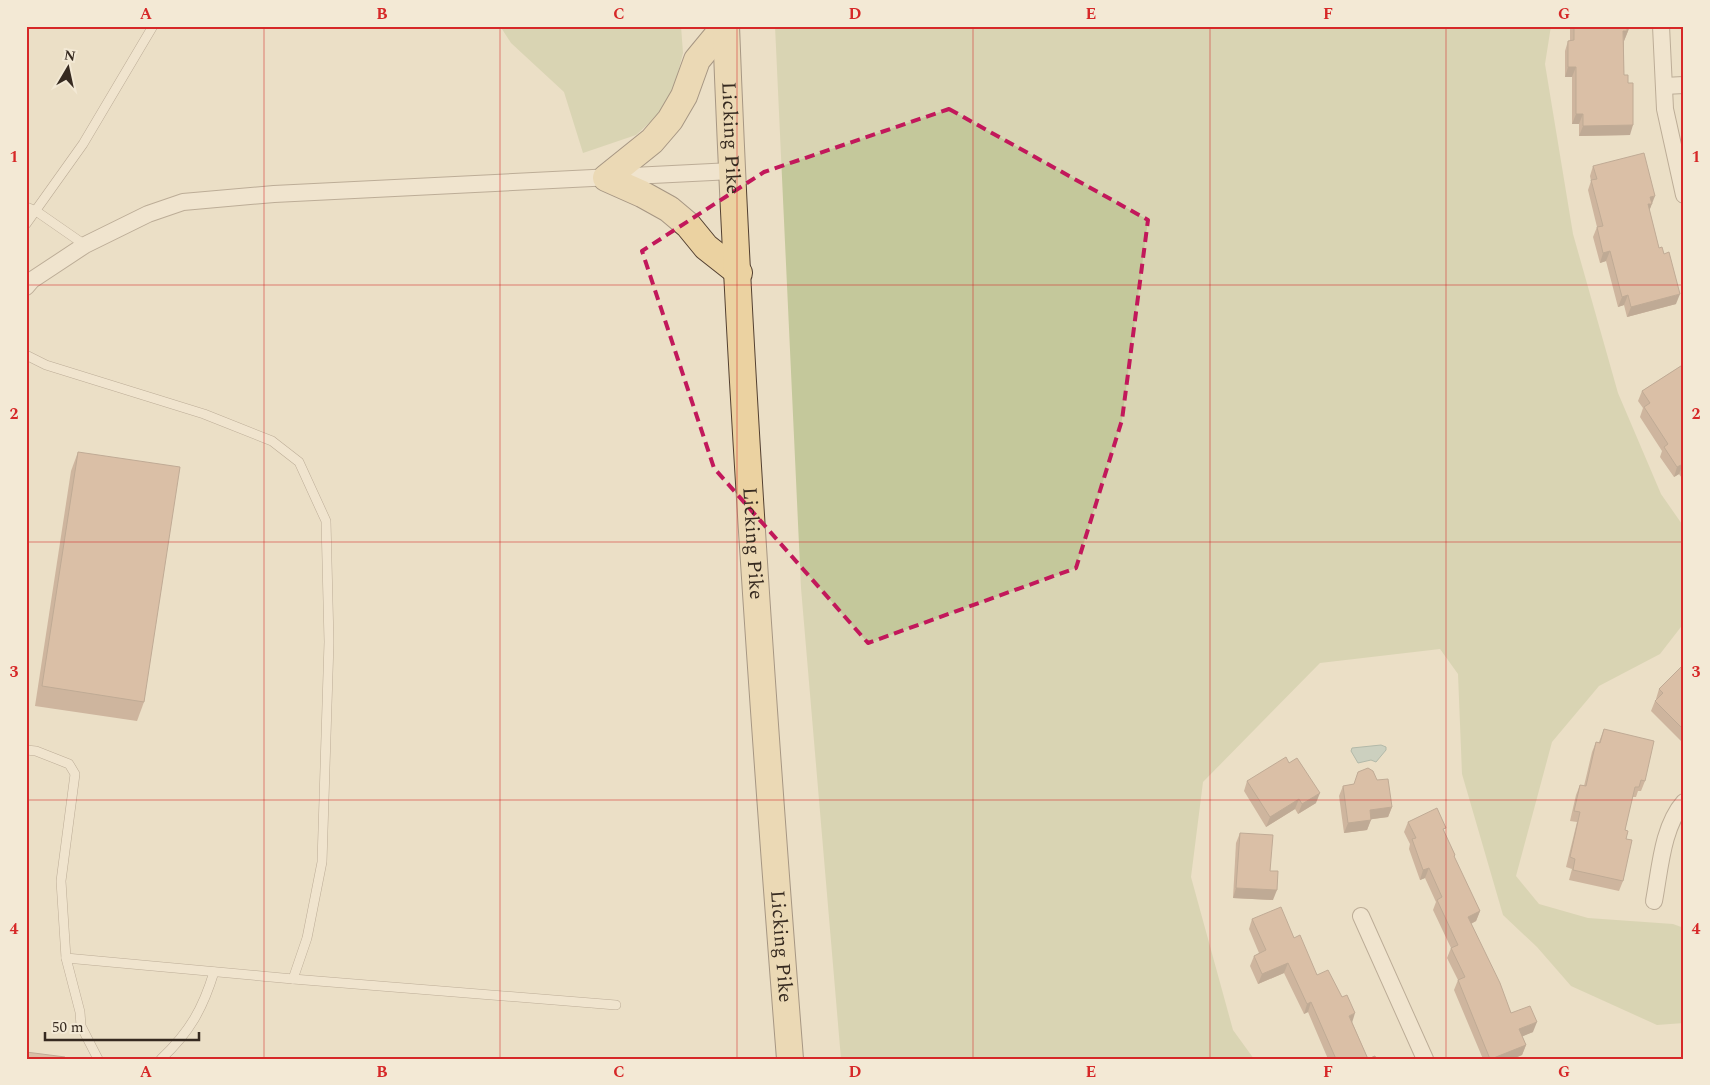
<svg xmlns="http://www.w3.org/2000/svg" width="1710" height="1085" viewBox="0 0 1710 1085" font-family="Spectral,serif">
  <rect width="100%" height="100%" fill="#ebdfc6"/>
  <!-- green -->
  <g fill="#c4c89b">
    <polygon points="500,26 681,26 683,53 670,104 636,135 583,153 564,92 511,43"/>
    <polygon points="775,26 1551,26 1545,64 1573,234 1618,393 1661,494 1684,527 1684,623 1660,654 1599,686 1552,742 1516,876 1539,904 1588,918 1673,924 1684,928 1684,1023 1657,1025 1571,986 1537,947 1503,915 1462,774 1458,674 1440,649 1320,663 1203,782 1191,877 1233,1030 1254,1059 841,1059 801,588"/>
  </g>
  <!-- water -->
  <polygon fill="#a7bfb7" stroke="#6e8c84" points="1381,745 1386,747 1386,750 1376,762 1371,760 1358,763 1351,751 1352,748"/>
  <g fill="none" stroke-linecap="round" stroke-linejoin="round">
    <!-- lane casing -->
    <g stroke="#84715d" stroke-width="10">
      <g id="lane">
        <polyline points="26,207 36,211 85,245"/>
        <polyline points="26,224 83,144 153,26"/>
        <polyline points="26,355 46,365 204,414 272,441 299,462 326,521 329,642 322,862 307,938 293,979"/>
        <polyline points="26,750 36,751 69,764 75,774 61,881 66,958 80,1012 81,1026 98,1059"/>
        <polyline points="66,958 293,979 616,1005"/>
        <path d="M 161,1059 C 190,1032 203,1008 214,972"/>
      </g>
    </g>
    <!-- street casing -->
    <g stroke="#84715d" stroke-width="18">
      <g id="street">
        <polyline points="1661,26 1665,109 1684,195"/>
        <polyline points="1664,86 1684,85"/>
        <polyline points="26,287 32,280 85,245 148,214 183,202 274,194 732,171"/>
        <path d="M 1654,901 C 1660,870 1662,827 1684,802"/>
        <polyline points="1361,916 1425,1059"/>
      </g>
    </g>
    <!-- primary casing -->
    <g stroke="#534031" stroke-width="28">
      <g id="primary">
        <polyline points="725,26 697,60 684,96 670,120 652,141 606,178 642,194 669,209 688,225 706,247 739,273"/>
        <path id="s1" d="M 726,26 C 739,371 763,715 790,1059"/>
      </g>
    </g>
    <!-- lane -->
    <use href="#lane" stroke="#f6ecd8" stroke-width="9"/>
    <!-- street -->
    <use href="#street" stroke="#f6ecd8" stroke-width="16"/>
    <!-- primary -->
    <use href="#primary" stroke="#ebd2a1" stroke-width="26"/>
  </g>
  <!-- wall -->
  <g fill="#aa846d">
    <polygon points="1570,26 1630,26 1624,41 1624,75 1630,135 1579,136 1579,124 1572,124 1572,77 1565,77 1565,51 1568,41 1570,41"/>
    <polygon points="1593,166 1651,206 1649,210 1659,248 1676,304 1627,317 1624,305 1618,307 1606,261 1600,263 1593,237 1597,227 1588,190 1591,181 1590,176"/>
    <polygon points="1684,364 1684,481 1679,474 1674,477 1660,457 1662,451 1640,417 1643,408 1638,401 1642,391"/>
    <polygon points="78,452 144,702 137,721 35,706 71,471"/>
    <polygon points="1684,664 1684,744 1651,711 1655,701 1657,700 1656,699 1659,689"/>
    <polygon points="1604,729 1645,781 1641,791 1638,791 1636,797 1632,797 1625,830 1626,839 1623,881 1619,891 1569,880 1572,869 1566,867 1577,822 1570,821 1576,795 1580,785 1584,786 1592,752 1596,742 1599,742"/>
    <polygon points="1289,763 1316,803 1298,814 1295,809 1266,827 1244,791 1247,781"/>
    <polygon points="1377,780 1392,807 1388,817 1371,819 1367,830 1344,833 1339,796 1343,786"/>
    <polygon points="1408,822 1444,832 1455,855 1454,858 1480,911 1476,921 1471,924 1511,1013 1533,1032 1522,1036 1526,1045 1522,1055 1512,1059 1483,1059 1454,990 1458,980 1447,958 1451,948 1433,910 1436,902 1425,878 1420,880 1409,849 1410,844 1404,832"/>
    <polygon points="1240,833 1270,871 1273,900 1233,898 1236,843"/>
    <polygon points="1252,919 1294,938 1317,975 1352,1022 1368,1059 1328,1059 1308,1012 1304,1014 1284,973 1258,984 1250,966 1254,956 1259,953 1249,929"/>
  </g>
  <!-- shaded-wall -->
  <g fill="#8b6c59">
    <polygon points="1626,26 1630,26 1624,41 1623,31"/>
    <polygon points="1568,67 1576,67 1572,77 1565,77"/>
    <polygon points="1576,114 1583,114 1579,124 1572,124"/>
    <polygon points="1633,125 1630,135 1579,136 1583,126"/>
    <polygon points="1655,196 1648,214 1644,214 1650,197"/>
    <polygon points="1610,251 1606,261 1600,263 1603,253"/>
    <polygon points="1680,294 1676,304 1627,317 1631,307"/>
    <polygon points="1628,295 1624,305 1618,307 1622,297"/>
    <polygon points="1683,464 1679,474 1674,477 1677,467"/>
    <polygon points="1320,793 1316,803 1298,814 1302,804"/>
    <polygon points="1299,799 1295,809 1266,827 1270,817"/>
    <polygon points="1392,807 1388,817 1366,820 1370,810"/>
    <polygon points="1371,820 1367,830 1344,833 1348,823"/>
    <polygon points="1429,868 1425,878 1420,880 1423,870"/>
    <polygon points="1236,888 1277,890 1273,900 1233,898"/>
    <polygon points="1480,911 1476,921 1464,927 1468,917"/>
    <polygon points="1288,963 1284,973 1258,984 1262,974"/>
    <polygon points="1311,1002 1308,1012 1304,1014 1307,1004"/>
    <polygon points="1355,1013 1352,1023 1349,1016"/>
    <polygon points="1537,1022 1533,1032 1516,1039 1519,1029"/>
    <polygon points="1526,1045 1522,1055 1512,1059 1491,1059"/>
  </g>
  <!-- building -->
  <g fill="#c69a7f" stroke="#8b6c59">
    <polygon points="1574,26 1627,26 1627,31 1623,31 1624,75 1628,75 1628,83 1633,83 1633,125 1583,126 1583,114 1576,114 1576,67 1568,67 1568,41 1574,40"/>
    <polygon points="1644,153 1655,196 1650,197 1652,204 1648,204 1659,248 1662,247 1664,254 1669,252 1680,294 1631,307 1628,295 1622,297 1610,251 1603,253 1597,227 1603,226 1591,180 1597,179 1593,166"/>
    <polygon points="1684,364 1684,466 1683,464 1677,467 1664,447 1668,444 1644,407 1650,403 1642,391"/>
    <polygon points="78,452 180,467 144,702 42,686"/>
    <polygon points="1684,664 1684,730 1655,701 1663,693 1659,689"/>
    <polygon points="1604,729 1654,741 1645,781 1641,780 1639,787 1635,787 1625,830 1628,831 1626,839 1632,840 1623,881 1573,870 1575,859 1570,857 1580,812 1574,811 1580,785 1586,786 1596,742 1600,743"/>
    <polygon points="1286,757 1289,763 1297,758 1320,793 1302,804 1299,799 1270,817 1247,781"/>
    <polygon points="1368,768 1373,771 1377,780 1388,779 1392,807 1370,810 1371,820 1348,823 1343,786 1354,784 1358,772"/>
    <polygon points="1437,808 1446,828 1443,829 1455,855 1454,856 1480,911 1468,917 1500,983 1511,1013 1530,1006 1537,1022 1519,1029 1526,1045 1491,1059 1490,1059 1458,980 1465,977 1451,948 1458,945 1437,900 1442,897 1429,868 1423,870 1412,839 1416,838 1408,822"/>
    <polygon points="1240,833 1273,835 1270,871 1278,871 1277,890 1236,888"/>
    <polygon points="1281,907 1294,938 1300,935 1317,975 1328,970 1342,997 1347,995 1355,1013 1349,1016 1368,1059 1336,1059 1311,1002 1307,1004 1288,963 1262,974 1254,956 1266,950 1252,919"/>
    <polygon points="26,1052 65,1057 65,1059 26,1059"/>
    <polygon points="1375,1056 1376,1059 1368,1059"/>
  </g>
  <!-- marked area -->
  <path d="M0 0H1710V1085H0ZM 949,109 L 1148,220 L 1122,420 L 1076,568 L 868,643 L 714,468 L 642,251 L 764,172 Z" fill="#ebdfc6" fill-opacity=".55" fill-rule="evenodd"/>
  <path fill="none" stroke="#c2185b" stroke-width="4" stroke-dasharray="10 6" stroke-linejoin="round" d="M 949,109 L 1148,220 L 1122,420 L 1076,568 L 868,643 L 714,468 L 642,251 L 764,172 Z"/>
  <!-- grid -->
  <path fill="none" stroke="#d62828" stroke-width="1" stroke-opacity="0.55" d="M 264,26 L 264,1059M 500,26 L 500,1059M 737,26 L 737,1059M 973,26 L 973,1059M 1210,26 L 1210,1059M 1446,26 L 1446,1059M 26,285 L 1684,285M 26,542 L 1684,542M 26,800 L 1684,800"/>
  <g text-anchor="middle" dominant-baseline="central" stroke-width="4" stroke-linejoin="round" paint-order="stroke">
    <!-- street labels -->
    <g font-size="20" fill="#362a20" stroke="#f3e9d5">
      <text stroke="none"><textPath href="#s1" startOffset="112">Licking Pike</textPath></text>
      <text stroke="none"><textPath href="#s1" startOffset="518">Licking Pike</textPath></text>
      <text stroke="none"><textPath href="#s1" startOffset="922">Licking Pike</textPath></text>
    </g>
  </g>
  <!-- border -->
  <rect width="1710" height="1085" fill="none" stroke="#f3e9d5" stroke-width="55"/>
  <!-- north arrow -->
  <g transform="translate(68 68) rotate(9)" stroke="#f3e9d5" stroke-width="4" paint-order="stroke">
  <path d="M0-4L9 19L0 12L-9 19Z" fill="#362a20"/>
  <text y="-8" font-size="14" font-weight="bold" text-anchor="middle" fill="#362a20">N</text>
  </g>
  <!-- scale -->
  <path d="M45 1032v8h154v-8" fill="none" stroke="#362a20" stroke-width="2.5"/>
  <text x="52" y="1032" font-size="15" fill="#362a20" stroke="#f3e9d5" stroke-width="4" paint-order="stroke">50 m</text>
  <rect x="28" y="28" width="1654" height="1030" fill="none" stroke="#d62828" stroke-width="2"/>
  <g font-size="16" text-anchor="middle" font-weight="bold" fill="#d62828">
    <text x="146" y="19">A</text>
    <text x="382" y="19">B</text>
    <text x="619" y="19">C</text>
    <text x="855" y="19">D</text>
    <text x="1091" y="19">E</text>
    <text x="1328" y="19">F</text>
    <text x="1564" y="19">G</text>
    <text x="14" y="162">1</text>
    <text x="1696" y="162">1</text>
    <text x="14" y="419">2</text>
    <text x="1696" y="419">2</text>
    <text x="14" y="677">3</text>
    <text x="1696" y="677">3</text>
    <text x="14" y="934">4</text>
    <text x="1696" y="934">4</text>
    <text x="146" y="1077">A</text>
    <text x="382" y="1077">B</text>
    <text x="619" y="1077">C</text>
    <text x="855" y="1077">D</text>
    <text x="1091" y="1077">E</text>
    <text x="1328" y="1077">F</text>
    <text x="1564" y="1077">G</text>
  </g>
</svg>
